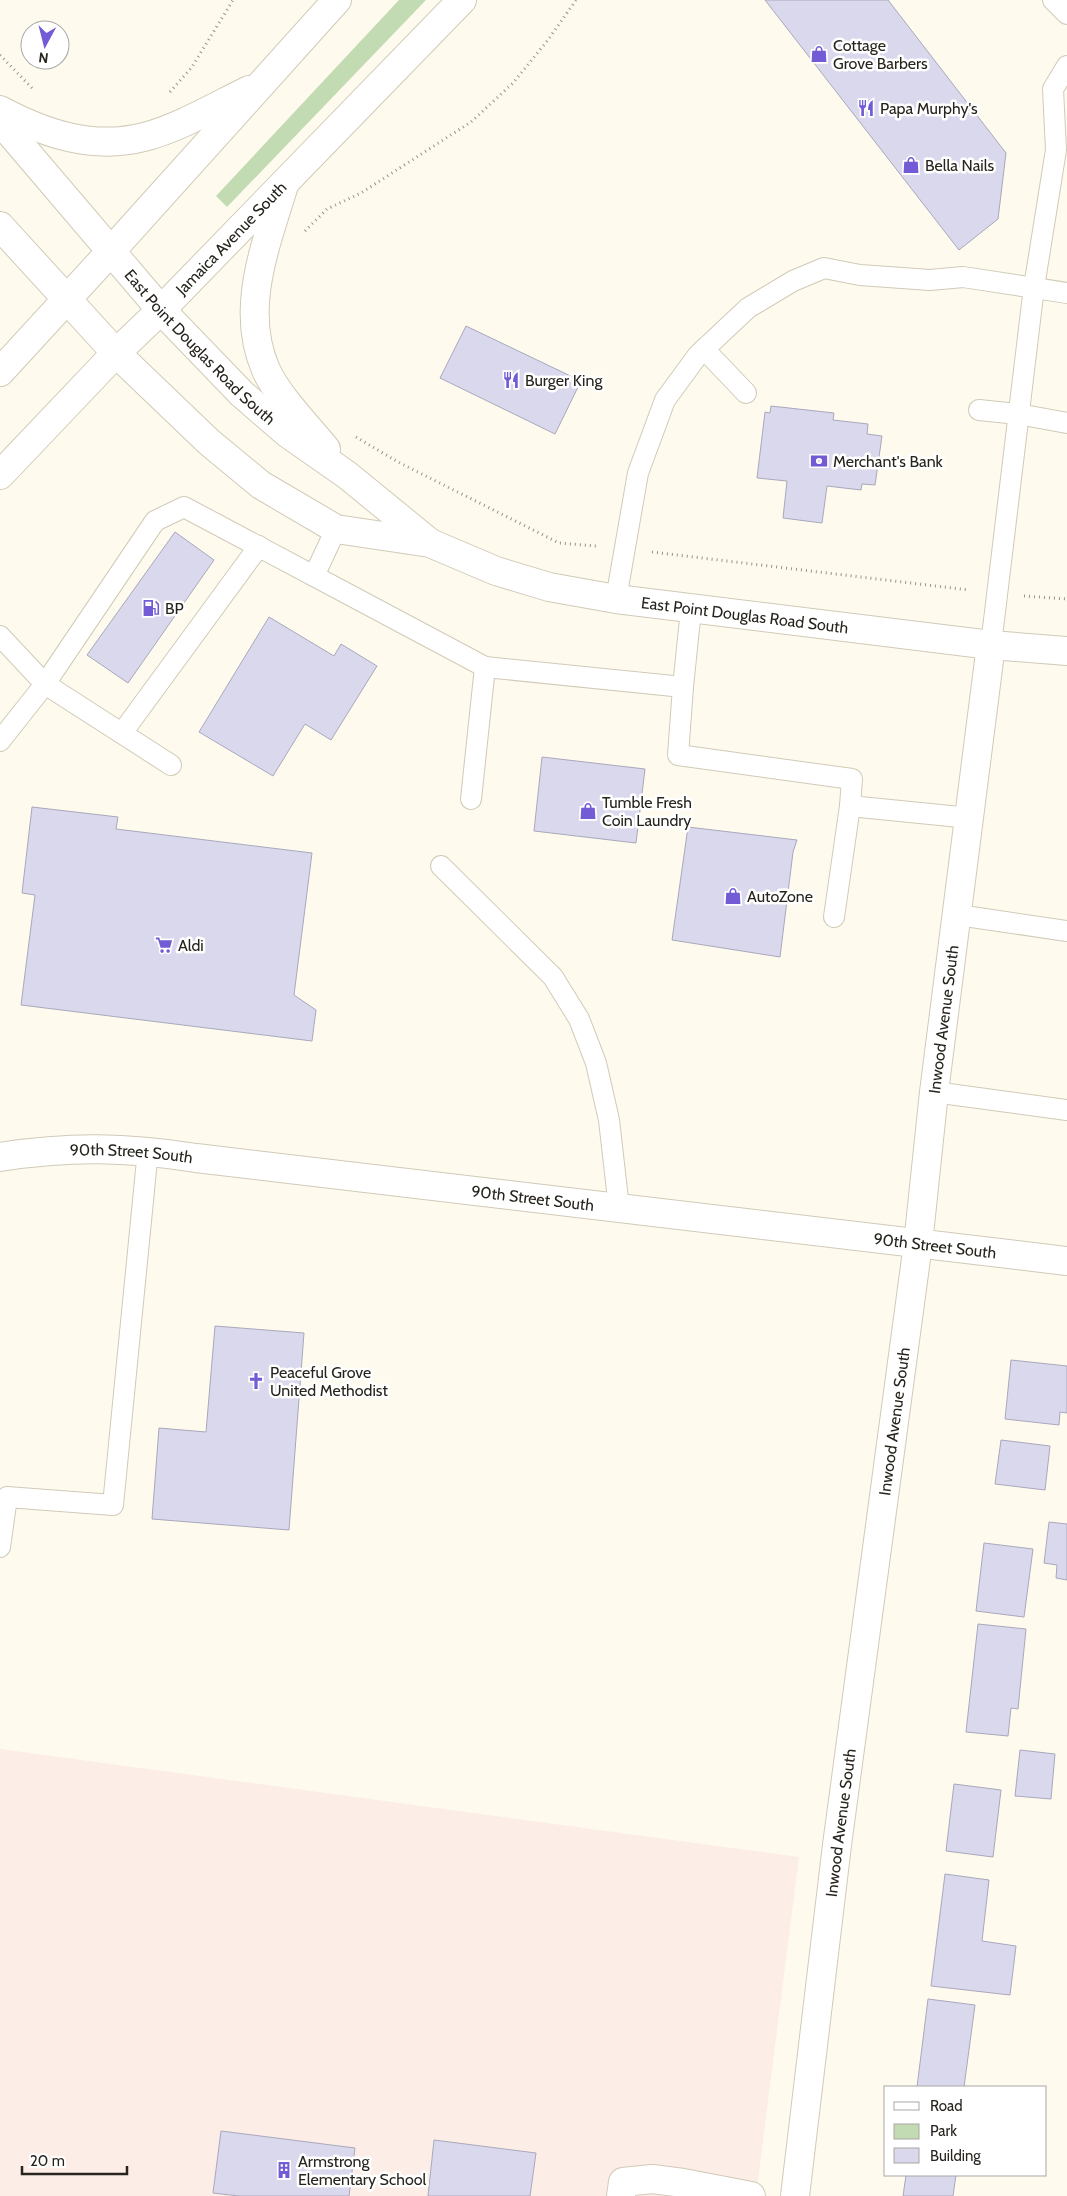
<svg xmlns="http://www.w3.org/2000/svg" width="1067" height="2196" viewBox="0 0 1067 2196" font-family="Cabin,sans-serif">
  <rect width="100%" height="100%" fill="#fefaee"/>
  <!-- education -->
  <polygon fill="#fcede7" points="0,1749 799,1857 756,2196 0,2196"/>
  <!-- green -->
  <polygon fill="#c3dbb2" points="399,0 426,0 227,207 216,196"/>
  <!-- building -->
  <g fill="#d9d8ec" stroke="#a9a8bc">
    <polygon points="765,0 888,0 1006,153 998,219 959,250"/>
    <polygon points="466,326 581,381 555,434 440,378"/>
    <polygon points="771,406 834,413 833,420 868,424 867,434 882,436 875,485 862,484 861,490 827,486 822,523 783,518 787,481 757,478 765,412 770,413"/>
    <polygon points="175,532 214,560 128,683 87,655"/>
    <polygon points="269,617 334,656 341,644 377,666 331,740 305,724 273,776 199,732"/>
    <polygon points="542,757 645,769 636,843 534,831"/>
    <polygon points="32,807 118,817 116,829 312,853 294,995 316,1010 312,1041 21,1005 35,895 22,893"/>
    <polygon points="688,827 797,840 793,852 780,957 672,940"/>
    <polygon points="215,1326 304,1333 289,1530 152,1519 159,1428 206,1432"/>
    <polygon points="1011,1360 1067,1366 1067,1413 1060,1412 1059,1425 1005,1419"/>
    <polygon points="1001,1440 1050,1446 1045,1490 995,1484"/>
    <polygon points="1049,1522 1067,1524 1067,1580 1056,1578 1057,1565 1044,1563"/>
    <polygon points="984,1543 1033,1549 1024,1617 976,1611"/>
    <polygon points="978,1624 1026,1629 1018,1709 1011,1708 1008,1736 966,1732"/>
    <polygon points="1020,1750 1055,1754 1051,1799 1015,1796"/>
    <polygon points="954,1784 1001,1790 993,1857 946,1851"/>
    <polygon points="945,1874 989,1880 982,1941 1016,1946 1010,1995 931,1986"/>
    <polygon points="928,1999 975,2005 964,2087 917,2087"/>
    <polygon points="221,2131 355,2148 349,2196 239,2196 213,2193"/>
    <polygon points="434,2140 536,2153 530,2196 428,2196"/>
    <polygon points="906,2175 956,2175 953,2196 903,2196"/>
  </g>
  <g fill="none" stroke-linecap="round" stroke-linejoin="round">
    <!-- lane casing -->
    <g stroke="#d1cab7" stroke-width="22">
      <g id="lane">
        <polyline points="1053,0 1067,14"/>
        <polyline points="704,349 746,393"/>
        <polyline points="979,410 1018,414 1067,423"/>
        <polyline points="314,576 485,667 683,687 691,609"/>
        <polyline points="616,599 638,473 665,400 698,355 748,308 793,281 824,268 860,275 930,280 963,277 1067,293"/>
        <polyline points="0,636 45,684 171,765"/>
        <polyline points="991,645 1034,287 1056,150 1053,89 1067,66"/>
        <polyline points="683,687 678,755 852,779 850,806 970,818"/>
        <polyline points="122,733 259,546"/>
        <polyline points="0,741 45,684 155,521 184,507 314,576 336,529"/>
        <polyline points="471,799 485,667"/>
        <polyline points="441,866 553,977 579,1019 596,1063 609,1120 619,1208"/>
        <polyline points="958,915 1067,931"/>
        <polyline points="834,917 850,806"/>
        <polyline points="934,1092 1067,1110"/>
        <polyline points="0,1547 7,1497 113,1505 148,1150"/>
      </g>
    </g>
    <!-- street casing -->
    <g stroke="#d1cab7" stroke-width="30">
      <polyline id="street" points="621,2196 623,2182 652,2179 683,2183 751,2196"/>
    </g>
    <!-- secondary casing -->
    <g stroke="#d1cab7" stroke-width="30">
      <g id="secondary">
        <path d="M 0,110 C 45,134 93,150 144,137 C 177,129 218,105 249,90"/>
        <path id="s1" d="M 0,121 L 161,310 L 242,394 L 287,433 L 347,475 L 429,542"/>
        <path d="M 284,185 C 266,245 239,309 266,370 C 277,395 308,427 326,449"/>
        <path id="s2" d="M 0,226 L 116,353 L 209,442 L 261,485 L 336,529 L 430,543 L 496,571 L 549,587 L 616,599 L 991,645 L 1067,651"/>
        <polyline points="0,372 112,250 337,0"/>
        <path id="s3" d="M 0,475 L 116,353 L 161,310 L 462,0"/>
        <path id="s4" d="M 0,1157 C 69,1146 127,1147 196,1158 L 1067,1261"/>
        <path id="s5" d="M 795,2196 L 837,1845 L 918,1244 L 934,1092 L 991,645"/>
      </g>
    </g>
    <!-- path -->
    <g stroke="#98948b" stroke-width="3" stroke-dasharray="1 4" stroke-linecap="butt">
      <polyline points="0,55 32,88"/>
      <polyline points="170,92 192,67 233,0"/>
      <polyline points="305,231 327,209 361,193 471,122 513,83 548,40 576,0"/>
      <polyline points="356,437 398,462 559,543 596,546"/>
      <polyline points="652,552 969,590"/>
      <polyline points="1024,596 1067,599"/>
    </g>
    <!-- lane -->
    <use href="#lane" stroke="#fff" stroke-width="20"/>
    <!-- street -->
    <use href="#street" stroke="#fff" stroke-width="28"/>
    <!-- secondary -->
    <use href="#secondary" stroke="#fff" stroke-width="28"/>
  </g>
  <!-- icons -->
  <defs>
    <g id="shop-bare" transform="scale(1.35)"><path d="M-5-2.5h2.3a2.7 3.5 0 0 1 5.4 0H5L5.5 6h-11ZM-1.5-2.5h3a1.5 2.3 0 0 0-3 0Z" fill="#725bd5" stroke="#fff" stroke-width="2.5" paint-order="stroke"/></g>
    <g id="restaurant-bare" transform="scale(1.35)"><path d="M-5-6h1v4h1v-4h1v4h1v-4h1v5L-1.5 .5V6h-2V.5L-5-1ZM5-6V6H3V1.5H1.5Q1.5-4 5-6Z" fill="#725bd5" stroke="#fff" stroke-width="2.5" paint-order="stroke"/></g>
    <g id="bank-bare" transform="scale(1.35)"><path d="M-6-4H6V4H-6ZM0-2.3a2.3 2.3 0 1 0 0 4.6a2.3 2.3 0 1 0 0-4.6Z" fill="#725bd5" stroke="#fff" stroke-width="2.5" paint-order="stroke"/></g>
    <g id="fuel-bare" transform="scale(1.35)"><path d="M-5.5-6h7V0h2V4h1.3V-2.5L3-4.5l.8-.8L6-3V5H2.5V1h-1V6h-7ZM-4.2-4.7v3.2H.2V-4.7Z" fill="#725bd5" stroke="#fff" stroke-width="2.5" paint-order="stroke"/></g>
    <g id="supermarket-bare" transform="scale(1.35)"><path d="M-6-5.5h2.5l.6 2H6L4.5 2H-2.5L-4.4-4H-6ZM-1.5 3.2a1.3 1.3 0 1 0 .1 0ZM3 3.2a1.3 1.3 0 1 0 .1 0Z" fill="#725bd5" stroke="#fff" stroke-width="2.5" paint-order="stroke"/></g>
    <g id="church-bare" transform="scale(1.35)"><path d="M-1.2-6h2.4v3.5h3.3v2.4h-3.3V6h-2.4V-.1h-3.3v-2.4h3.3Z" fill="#725bd5" stroke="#fff" stroke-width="2.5" paint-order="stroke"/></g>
    <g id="building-bare" transform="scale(1.35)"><path d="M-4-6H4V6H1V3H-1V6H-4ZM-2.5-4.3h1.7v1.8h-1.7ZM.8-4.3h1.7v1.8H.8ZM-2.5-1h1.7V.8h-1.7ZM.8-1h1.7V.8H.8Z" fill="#725bd5" stroke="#fff" stroke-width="2.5" paint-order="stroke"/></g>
  </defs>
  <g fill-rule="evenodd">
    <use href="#shop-bare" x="819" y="54"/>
    <use href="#restaurant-bare" x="866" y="108"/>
    <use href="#shop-bare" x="911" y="165"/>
    <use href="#restaurant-bare" x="511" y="380"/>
    <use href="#bank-bare" x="819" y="461"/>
    <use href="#fuel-bare" x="151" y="608"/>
    <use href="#shop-bare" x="588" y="811"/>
    <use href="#shop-bare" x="733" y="896"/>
    <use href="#supermarket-bare" x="164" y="945"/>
    <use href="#church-bare" x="256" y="1381"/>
    <use href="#building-bare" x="284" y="2170"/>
  </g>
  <g text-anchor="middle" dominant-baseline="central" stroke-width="5" stroke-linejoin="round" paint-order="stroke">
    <!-- poi labels -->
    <g font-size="16" fill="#27241d" stroke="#fff" text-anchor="start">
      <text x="833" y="45">Cottage<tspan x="833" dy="18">Grove Barbers</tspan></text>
      <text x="880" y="108">Papa Murphy's</text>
      <text x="925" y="165">Bella Nails</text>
      <text x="525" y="380">Burger King</text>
      <text x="833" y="461">Merchant's Bank</text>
      <text x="165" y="608">BP</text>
      <text x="602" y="802">Tumble Fresh<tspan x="602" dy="18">Coin Laundry</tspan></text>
      <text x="747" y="896">AutoZone</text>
      <text x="178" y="945">Aldi</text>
      <text x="270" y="1372">Peaceful Grove<tspan x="270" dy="18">United Methodist</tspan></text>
      <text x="298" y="2161">Armstrong<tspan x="298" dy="18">Elementary School</tspan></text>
    </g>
    <!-- street labels -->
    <g font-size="16" fill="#27241d" stroke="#fff">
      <text stroke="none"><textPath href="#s3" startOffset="331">Jamaica Avenue South</textPath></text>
      <text stroke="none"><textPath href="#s1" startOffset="302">East Point Douglas Road South</textPath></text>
      <text stroke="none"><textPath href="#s2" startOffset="875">East Point Douglas Road South</textPath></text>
      <text stroke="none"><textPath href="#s5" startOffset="1186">Inwood Avenue South</textPath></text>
      <text stroke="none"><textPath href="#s4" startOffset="132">90th Street South</textPath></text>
      <text stroke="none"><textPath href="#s4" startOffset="536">90th Street South</textPath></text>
      <text stroke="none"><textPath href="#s4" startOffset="941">90th Street South</textPath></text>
      <text stroke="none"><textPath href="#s5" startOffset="781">Inwood Avenue South</textPath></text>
      <text stroke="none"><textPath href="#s5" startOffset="376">Inwood Avenue South</textPath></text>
    </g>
  </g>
  <!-- legend -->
  <rect x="884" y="2086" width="162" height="90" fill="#ffffff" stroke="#a9a7a5"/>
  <rect x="894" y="2102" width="25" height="8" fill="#ffffff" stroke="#a9a7a5"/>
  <text x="930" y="2111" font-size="15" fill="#27241d">Road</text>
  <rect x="894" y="2124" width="25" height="15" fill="#c3dbb2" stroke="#a9a7a5"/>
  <text x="930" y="2136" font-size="15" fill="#27241d">Park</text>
  <rect x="894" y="2148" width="25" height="15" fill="#d9d8ec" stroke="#a9a7a5"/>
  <text x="930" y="2161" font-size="15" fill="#27241d">Building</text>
  <!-- north arrow -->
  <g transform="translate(45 45) rotate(187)"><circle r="24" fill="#ffffff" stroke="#a9a7a5"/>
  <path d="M0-4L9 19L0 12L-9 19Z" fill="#725bd5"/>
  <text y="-8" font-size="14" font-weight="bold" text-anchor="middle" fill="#27241d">N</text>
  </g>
  <!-- scale -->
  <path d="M22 2166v8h105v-8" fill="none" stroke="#27241d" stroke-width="2.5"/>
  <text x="30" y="2166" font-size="15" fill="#27241d" stroke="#ffffff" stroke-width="4" paint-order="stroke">20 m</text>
</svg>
